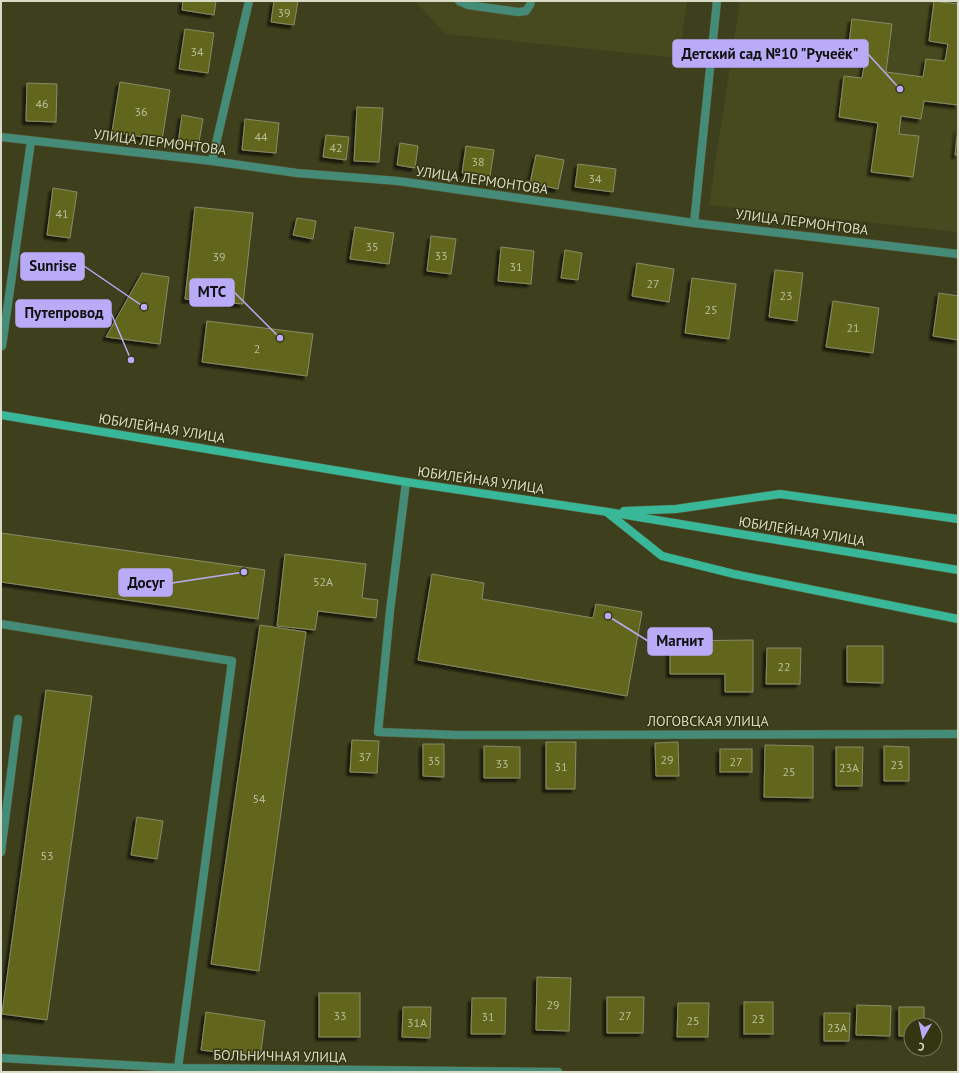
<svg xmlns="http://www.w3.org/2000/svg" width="959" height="1073" viewBox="0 0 959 1073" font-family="'PT Sans',sans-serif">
  <defs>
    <filter id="shadow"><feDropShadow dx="-3.5" dy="3.5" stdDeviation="1" flood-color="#0009"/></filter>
  </defs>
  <rect width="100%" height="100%" fill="#3e401d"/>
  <!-- built -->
  <g fill="#474a1e">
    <polygon points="415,1 687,1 679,58 446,34"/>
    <polygon points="740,1 958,1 958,232 709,205"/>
  </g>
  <!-- building -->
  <g fill="#62661e" stroke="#888b65" filter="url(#shadow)">
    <polygon points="183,1 216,1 214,15 182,10"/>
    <polygon points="274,1 298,1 294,25 271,22"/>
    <polygon points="934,1 958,4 958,105 924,101 921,119 901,116 899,134 919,136 913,177 871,172 878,123 839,117 844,76 862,78 865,61 847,59 852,19 892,24 886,72 923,77 926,59 945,61 948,44 929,41"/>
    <polygon points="185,29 214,33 208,73 179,69"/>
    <polygon points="120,82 170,90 162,140 112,132"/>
    <polygon points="27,83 57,84 56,122 26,121"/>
    <polygon points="357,107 383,108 379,162 354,161"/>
    <polygon points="182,115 203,119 198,147 178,144"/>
    <polygon points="245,119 279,123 276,153 242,150"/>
    <polygon points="958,129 958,155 955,155"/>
    <polygon points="326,135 349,137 346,160 323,157"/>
    <polygon points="400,143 418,146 415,168 397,165"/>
    <polygon points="466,146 494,150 490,176 462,173"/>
    <polygon points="536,155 564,160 558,189 530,183"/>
    <polygon points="578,164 616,169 613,192 575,187"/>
    <polygon points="53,188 77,192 70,238 47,235"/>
    <polygon points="195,207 253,213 243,304 185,299"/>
    <polygon points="297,218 316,221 313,239 293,235"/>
    <polygon points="355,227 394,233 389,264 350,259"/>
    <polygon points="431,236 456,239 451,274 427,271"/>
    <polygon points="501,247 534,251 531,284 498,281"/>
    <polygon points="565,250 582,253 578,280 561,278"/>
    <polygon points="637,263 674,269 669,302 632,296"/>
    <polygon points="775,270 803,273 797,321 769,317"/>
    <polygon points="142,273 169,277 160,344 106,337"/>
    <polygon points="692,278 736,284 729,339 685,333"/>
    <polygon points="939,293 958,296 958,340 933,336"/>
    <polygon points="833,301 879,308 873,353 826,347"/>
    <polygon points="207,321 313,334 307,376 202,362"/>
    <polygon points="1,533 265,570 258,619 1,582"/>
    <polygon points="285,554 366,564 362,598 378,600 376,618 318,611 315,630 277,626"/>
    <polygon points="432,574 484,583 482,599 593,618 596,604 642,612 627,696 418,660"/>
    <polygon points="260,625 306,632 259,971 211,964"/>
    <polygon points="753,640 753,692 725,692 725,674 670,674 670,641"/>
    <polygon points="847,646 883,646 883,683 847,682"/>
    <polygon points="767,648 801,648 800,684 766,684"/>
    <polygon points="46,690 92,696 47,1020 2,1014"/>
    <polygon points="352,740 379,741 377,773 350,772"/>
    <polygon points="546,742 576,742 575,789 546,789"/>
    <polygon points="678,742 679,776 656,776 655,743"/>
    <polygon points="423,744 444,744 444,777 423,776"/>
    <polygon points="765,745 813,746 813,798 764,797"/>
    <polygon points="484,746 520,747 520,778 484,778"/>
    <polygon points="884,746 909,747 909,781 884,781"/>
    <polygon points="836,747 863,747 862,786 836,786"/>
    <rect x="720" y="749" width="32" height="23"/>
    <polygon points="137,817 163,821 157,859 131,855"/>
    <polygon points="537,977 571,978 569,1031 536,1030"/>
    <rect x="319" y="993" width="41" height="44"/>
    <polygon points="607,997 644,997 643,1033 607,1033"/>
    <polygon points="472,998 506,998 505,1034 471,1034"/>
    <rect x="744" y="1002" width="29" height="32"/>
    <polygon points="678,1003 709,1003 708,1037 677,1037"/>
    <polygon points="857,1005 891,1006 890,1036 856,1035"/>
    <polygon points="403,1007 431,1007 430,1038 402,1037"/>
    <polygon points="899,1007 924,1007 924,1025 911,1025 911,1036 899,1036"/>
    <polygon points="206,1012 265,1021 260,1058 201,1050"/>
    <polygon points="824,1013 850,1013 849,1041 824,1041"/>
  </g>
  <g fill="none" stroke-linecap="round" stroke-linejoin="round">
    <!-- service casing -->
    <g stroke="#5a5c3b" stroke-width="9">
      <g id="service">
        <polyline points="459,1 468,5 518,12 526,11 530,5 531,1"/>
        <polyline points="1,346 2,346 31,141"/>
        <polyline points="1,624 232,661 178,1068"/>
        <polyline points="1,852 18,719"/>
      </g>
    </g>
    <!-- minor casing -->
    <g stroke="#5a5c3b" stroke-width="9">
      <g id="minor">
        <polyline points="1,137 212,161 297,173 398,181 694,223 958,254"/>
        <polyline points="212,161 249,1"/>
        <polyline points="694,223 717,1"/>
        <polyline points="406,482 390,611 378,732 457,735 958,734"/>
        <polyline points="1,1058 178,1068 558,1072"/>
      </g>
    </g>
    <!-- secondary casing -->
    <g stroke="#5a5c3b" stroke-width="9">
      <g id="secondary">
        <polyline points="1,415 406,482 608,512 958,570"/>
        <polyline points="624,511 676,509 780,494 958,519"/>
        <polyline points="608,513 662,556 734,574 958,619"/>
      </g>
    </g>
    <!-- service -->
    <use href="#service" stroke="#458c78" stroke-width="8"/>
    <!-- minor -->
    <use href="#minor" stroke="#458c78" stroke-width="8"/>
    <!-- secondary -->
    <use href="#secondary" stroke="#38b898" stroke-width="8"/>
  </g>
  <g text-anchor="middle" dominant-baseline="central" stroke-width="3" stroke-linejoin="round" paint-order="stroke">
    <!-- number labels -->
    <g font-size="12" fill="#babe9c">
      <text x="284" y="12">39</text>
      <text x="197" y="51">34</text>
      <text x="42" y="103">46</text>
      <text x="141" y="111">36</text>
      <text x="261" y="136">44</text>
      <text x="336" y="147">42</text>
      <text x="478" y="161">38</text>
      <text x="595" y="178">34</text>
      <text x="62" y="213">41</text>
      <text x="372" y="246">35</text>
      <text x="441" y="255">33</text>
      <text x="219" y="256">39</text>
      <text x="516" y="266">31</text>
      <text x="653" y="283">27</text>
      <text x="786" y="295">23</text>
      <text x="711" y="309">25</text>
      <text x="853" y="327">21</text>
      <text x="257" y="348">2</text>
      <text x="323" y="581">52А</text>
      <text x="784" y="666">22</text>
      <text x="365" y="756">37</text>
      <text x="667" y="759">29</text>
      <text x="434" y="760">35</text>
      <text x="736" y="761">27</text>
      <text x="502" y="763">33</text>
      <text x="897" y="764">23</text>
      <text x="561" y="766">31</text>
      <text x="849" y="767">23А</text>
      <text x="789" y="771">25</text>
      <text x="259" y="798">54</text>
      <text x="47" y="855">53</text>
      <text x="553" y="1004">29</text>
      <text x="340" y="1015">33</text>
      <text x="625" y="1015">27</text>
      <text x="488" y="1016">31</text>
      <text x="758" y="1018">23</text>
      <text x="693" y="1020">25</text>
      <text x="417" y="1022">31А</text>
      <text x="837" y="1027">23А</text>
    </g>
    <!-- street labels -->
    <g font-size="14" fill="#d8dbc6" stroke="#343612">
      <text transform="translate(160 142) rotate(7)">УЛИЦА ЛЕРМОНТОВА</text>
      <text transform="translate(482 180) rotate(8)">УЛИЦА ЛЕРМОНТОВА</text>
      <text transform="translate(802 222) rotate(7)">УЛИЦА ЛЕРМОНТОВА</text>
      <text transform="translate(162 428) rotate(9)">ЮБИЛЕЙНАЯ УЛИЦА</text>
      <text transform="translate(481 480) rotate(8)">ЮБИЛЕЙНАЯ УЛИЦА</text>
      <text transform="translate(802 531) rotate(9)">ЮБИЛЕЙНАЯ УЛИЦА</text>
      <text x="708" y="721">ЛОГОВСКАЯ УЛИЦА</text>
      <text transform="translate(280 1056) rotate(1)">БОЛЬНИЧНАЯ УЛИЦА</text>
    </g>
  </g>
  <!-- callouts -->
  <path fill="none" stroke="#b9abf7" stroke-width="1.5" d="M900 89L868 54M144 307L84 266M280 338L234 292M131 360L111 313M244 572L172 583M608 616L648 641"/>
  <g fill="#b9abf7" stroke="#343612" stroke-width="1.5">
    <circle cx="900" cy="89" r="4"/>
    <circle cx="144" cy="307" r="4"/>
    <circle cx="280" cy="338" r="4"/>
    <circle cx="131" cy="360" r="4"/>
    <circle cx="244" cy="572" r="4"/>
    <circle cx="608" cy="616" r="4"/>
  </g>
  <g fill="#b9abf7" stroke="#b9abf7" stroke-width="1.5">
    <rect x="673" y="40" width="195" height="27" rx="4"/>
    <rect x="21" y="253" width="63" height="27" rx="4"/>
    <rect x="190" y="279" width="44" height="27" rx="4"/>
    <rect x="16" y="300" width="95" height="27" rx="4"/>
    <rect x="119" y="569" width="53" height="27" rx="4"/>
    <rect x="648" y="628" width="64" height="27" rx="4"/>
  </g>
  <g font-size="15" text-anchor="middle" font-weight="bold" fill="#111">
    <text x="770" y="59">Детский сад №10 "Ручеёк"</text>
    <text x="53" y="271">Sunrise</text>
    <text x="212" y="297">МТС</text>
    <text x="64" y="318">Путепровод</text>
    <text x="146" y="588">Досуг</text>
    <text x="680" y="646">Магнит</text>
  </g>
  <!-- border -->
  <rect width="959" height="1073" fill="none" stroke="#d8dbc6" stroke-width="4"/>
  <!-- north arrow -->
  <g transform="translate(923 1037) rotate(189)"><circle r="19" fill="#343612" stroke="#76785a"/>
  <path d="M0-3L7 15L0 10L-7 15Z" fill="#b9abf7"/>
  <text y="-6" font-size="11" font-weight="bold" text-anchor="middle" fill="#d8dbc6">С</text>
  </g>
</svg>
